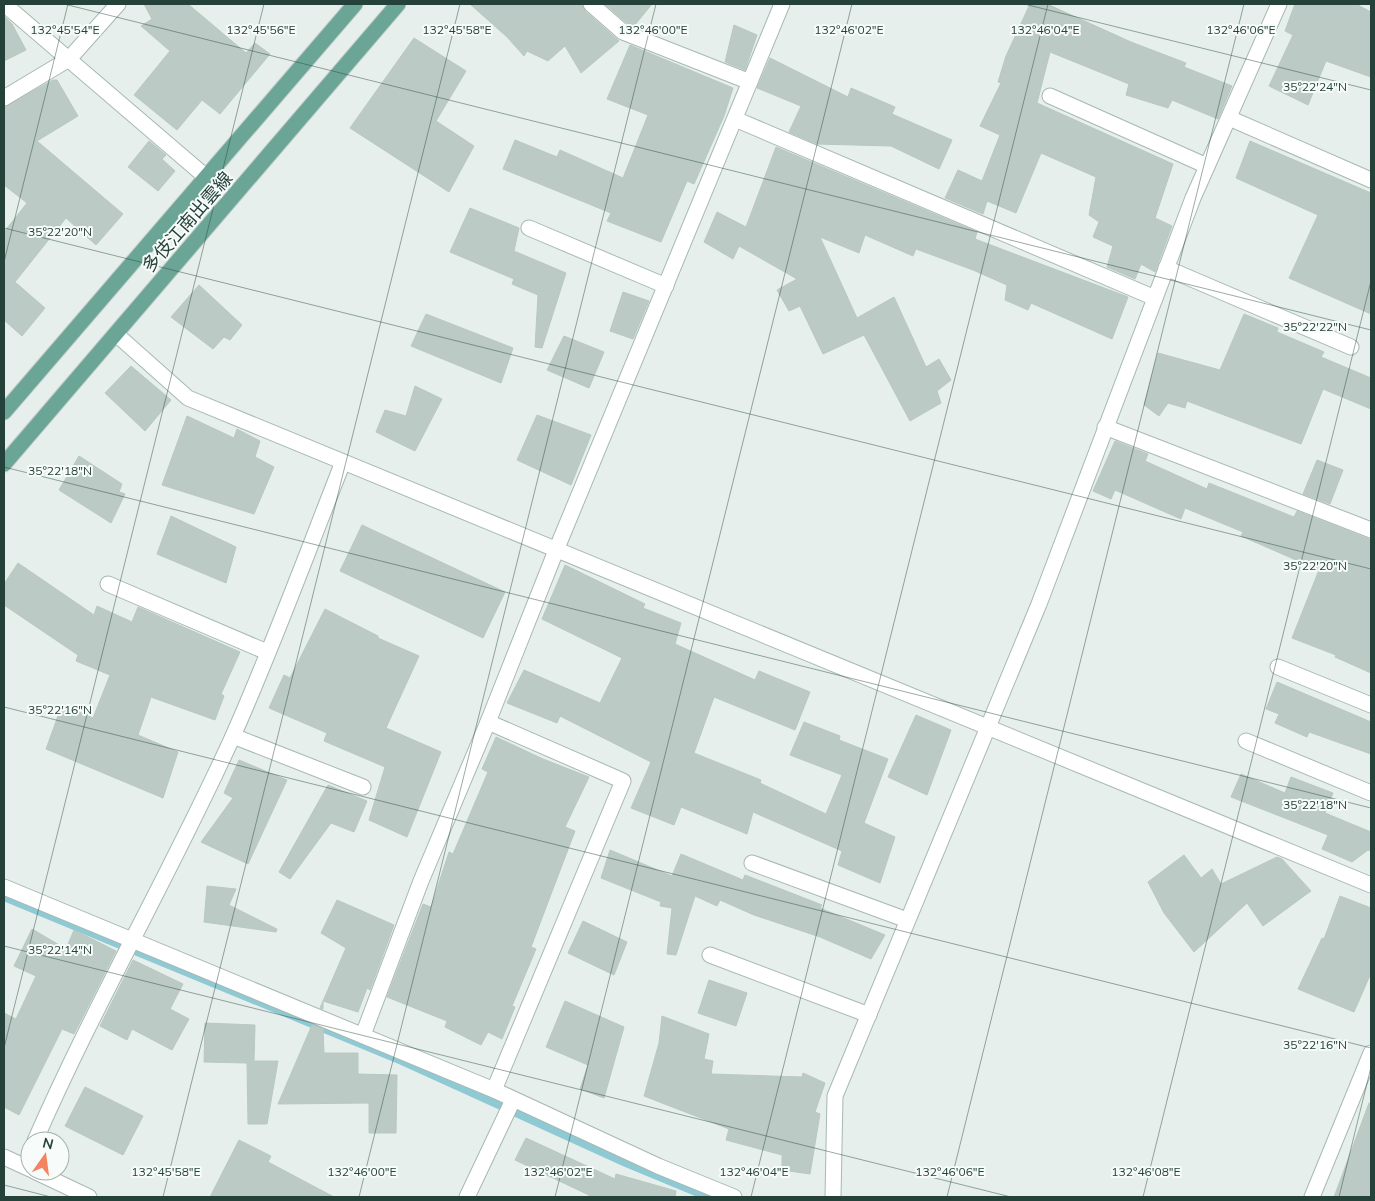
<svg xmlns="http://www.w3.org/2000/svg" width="1375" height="1201" viewBox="0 0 1375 1201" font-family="Mulish,'Noto Sans JP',sans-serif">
  <rect width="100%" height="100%" fill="#e6efeb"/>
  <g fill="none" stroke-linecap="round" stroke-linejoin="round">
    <!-- stream -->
    <polyline stroke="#8ec9d4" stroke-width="8" points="4,897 402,1061 626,1163 708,1197"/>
  </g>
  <!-- building -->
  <g fill="#bbcac4" stroke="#b8c9c2">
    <polygon points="144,4 188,4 246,53 255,43 270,54 220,114 202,100 177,130 134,95 170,51 141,26 152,19"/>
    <polygon points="470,4 582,4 585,11 619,41 581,73 565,46 548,61 527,51 524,56 507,37"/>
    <polygon points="605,4 652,4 634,26 628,24"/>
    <polygon points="1030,4 1047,4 1131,42 1186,63 1184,67 1232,86 1218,119 1172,100 1168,108 1126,95 1129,84 1050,52 1037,103 1173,164 1155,218 1172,226 1155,272 1141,264 1135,279 1107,267 1113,246 1093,237 1099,222 1089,215 1096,177 1041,153 1016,213 987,201 983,214 945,198 958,170 982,181 1000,135 980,126 1001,83 998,82 1006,56"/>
    <polygon points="1295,4 1356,4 1371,12 1371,77 1326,61 1308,105 1269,86 1293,35 1285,31"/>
    <polygon points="4,16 12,24 26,50 4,61"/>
    <polygon points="734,25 757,35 745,70 725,62"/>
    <polygon points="414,38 466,71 436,121 474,146 449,192 350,128"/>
    <polygon points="630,45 733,88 724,116 694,184 687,181 661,242 607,221 611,213 503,169 515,140 557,157 560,150 623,178 648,115 607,99"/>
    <polygon points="770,58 848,97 851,88 895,107 892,114 952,140 939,169 891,146 817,144 789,132 801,106 757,88"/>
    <polygon points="53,80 57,80 78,116 37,141 123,214 96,245 66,218 15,282 45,308 22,336 4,320 4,232 27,203 4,185 4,107"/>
    <polygon points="149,141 166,155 162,159 175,171 158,191 128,167"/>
    <polygon points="1250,141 1371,193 1371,314 1289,278 1318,215 1236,178"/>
    <polygon points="776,147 977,232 975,239 1128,297 1112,339 1031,303 1028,310 1005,300 1007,285 973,270 916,249 913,256 865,235 859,253 820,237 857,318 894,297 926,367 939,359 951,380 937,391 941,403 910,421 864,335 823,354 800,306 789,311 777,290 797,279 739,246 733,259 704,242 717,212 746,227"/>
    <polygon points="470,208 519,228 514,251 566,273 542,348 535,347 538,295 512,284 514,279 450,252"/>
    <polygon points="199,285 242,325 230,340 224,337 213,349 171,317"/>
    <polygon points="623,292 649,301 633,339 610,331"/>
    <polygon points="426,314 513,348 501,383 411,346"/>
    <polygon points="1244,314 1278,328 1277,332 1324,352 1321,357 1371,378 1371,409 1323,389 1301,444 1187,401 1185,408 1168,403 1159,416 1144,405 1158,353 1220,370"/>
    <polygon points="564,336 604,352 589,388 547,370"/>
    <polygon points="131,366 171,400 145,431 105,393"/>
    <polygon points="415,386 442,399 415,451 376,432 385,410 406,416"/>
    <polygon points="537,415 591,435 571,485 517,460"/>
    <polygon points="187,416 234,438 237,429 260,441 255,457 274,467 254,514 162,485"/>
    <polygon points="1115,441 1148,454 1145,461 1207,489 1209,483 1294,517 1297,511 1371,540 1371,673 1335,657 1336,655 1292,638 1319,570 1241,536 1243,532 1185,508 1181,519 1115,490 1111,499 1093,491"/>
    <polygon points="79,456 122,484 119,492 125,494 111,523 59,490"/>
    <polygon points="1317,460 1343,470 1330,504 1303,494"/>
    <polygon points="171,516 236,547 226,583 157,554"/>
    <polygon points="362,525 505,592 483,638 340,571"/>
    <polygon points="18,563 94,615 97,606 132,622 138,607 240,652 221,694 224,696 215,720 151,697 138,735 178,752 163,798 46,749 62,705 93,718 110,675 76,661 78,655 4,605 4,584"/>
    <polygon points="565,565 645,604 643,608 681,623 675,644 755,680 759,671 810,692 795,730 714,697 694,753 761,780 760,783 826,814 842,775 790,755 804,722 840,736 839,740 888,759 864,823 895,837 880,883 838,865 842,851 753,812 747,834 681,807 674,825 631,808 651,762 560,716 557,723 507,703 524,670 600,703 622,658 542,619"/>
    <polygon points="325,609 378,636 378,638 419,656 386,728 441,752 407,837 369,820 385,767 324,741 327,733 269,708 284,675 290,678"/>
    <polygon points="1277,682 1371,722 1371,754 1309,732 1307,737 1275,723 1279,714 1266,709"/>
    <polygon points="916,715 951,730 927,795 888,777"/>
    <polygon points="496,737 543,759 589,777 565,827 575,831 531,947 536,949 512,1006 515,1007 502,1039 488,1032 481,1045 445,1027 447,1021 387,997 423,904 431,907 449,852 453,854 488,772 482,769"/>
    <polygon points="239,760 287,780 248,864 201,842 233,798 224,793"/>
    <polygon points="1241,774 1285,793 1291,777 1333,793 1325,813 1371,832 1371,851 1368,850 1352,862 1322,849 1328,835 1231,797"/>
    <polygon points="328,785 367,801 354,832 331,823 290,879 279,872"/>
    <polygon points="610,850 672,876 681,854 743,880 745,875 822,905 820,908 885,935 871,959 820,937 754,915 720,900 717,906 695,896 676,955 667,954 672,908 660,906 661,902 601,878"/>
    <polygon points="1184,855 1201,878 1212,869 1221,884 1277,857 1282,859 1311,891 1263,926 1247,903 1194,952 1164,913 1148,882"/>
    <polygon points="207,886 236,889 229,905 277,929 276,932 204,922"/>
    <polygon points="1340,896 1371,908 1371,973 1354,1012 1298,989 1322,938 1324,939"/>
    <polygon points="337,900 394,925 370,990 367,988 358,1012 323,1001 323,1009 320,1008 346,948 321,933"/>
    <polygon points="583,921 627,942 614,975 568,953"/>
    <polygon points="32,929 66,949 74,930 116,951 74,1034 62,1029 19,1115 4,1107 4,1013 16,1019 36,976 14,966"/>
    <polygon points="133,960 183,984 170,1009 189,1019 172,1050 132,1029 127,1040 100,1026"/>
    <polygon points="709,980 747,993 736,1026 698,1013"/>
    <polygon points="565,1001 624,1027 604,1098 580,1089 588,1065 546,1047"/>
    <polygon points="662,1016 709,1034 704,1059 713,1061 711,1074 802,1077 803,1073 825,1083 815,1112 820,1114 810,1174 782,1170 782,1155 726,1140 729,1129 644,1096 659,1043"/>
    <polygon points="205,1023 255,1025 254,1061 278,1061 267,1124 248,1124 247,1063 204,1062"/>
    <polygon points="312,1025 323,1029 324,1053 358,1053 358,1074 397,1075 396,1133 369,1133 369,1103 278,1104"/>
    <polygon points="85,1087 143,1116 123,1155 65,1126"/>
    <polygon points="1369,1103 1371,1103 1371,1197 1334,1197"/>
    <polygon points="526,1138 615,1179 616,1174 676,1191 675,1197 593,1197 515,1160"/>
    <polygon points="239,1140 271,1156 268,1162 334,1197 210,1197"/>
  </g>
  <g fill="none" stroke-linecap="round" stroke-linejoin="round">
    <!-- minor casing -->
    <g stroke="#a8b8b2" stroke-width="17">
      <g id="minor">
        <polyline points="4,4 206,177"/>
        <polyline points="591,4 623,32 750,82"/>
        <polyline points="1050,96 1207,166"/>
        <polyline points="4,98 69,59 118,4"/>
        <polyline points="1229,118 1371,180"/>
        <polyline points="735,119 1155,298"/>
        <polyline points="529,228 666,286"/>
        <polyline points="1166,268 1351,347"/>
        <polyline points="116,334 188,398 1371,885"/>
        <polyline points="1105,427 1371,530"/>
        <polyline points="108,584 267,652"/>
        <polyline points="1278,667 1371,705"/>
        <polyline points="488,722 623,781 494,1090"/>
        <polyline points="233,736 363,787"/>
        <polyline points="1246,741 1371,793"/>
        <polyline points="752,863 907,920"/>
        <polyline points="4,887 494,1090 658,1166 734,1197"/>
        <polyline points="710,955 869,1015"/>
        <polyline points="363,1035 421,881 488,722 557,548 782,4"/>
        <path d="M 35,1141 C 95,1003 171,873 233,736 C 273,646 307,553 343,462"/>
        <polyline points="4,1157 30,1169"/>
        <polyline points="34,1171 89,1197"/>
        <polyline points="467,1197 513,1100"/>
        <polyline points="833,1197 835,1096 1039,604 1193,198 1279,4"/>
        <polyline points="1312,1197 1371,1053"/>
      </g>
    </g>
    <!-- major casing -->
    <g stroke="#c2cac8" stroke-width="17">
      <g id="major">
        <polyline points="4,412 355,4"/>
        <polyline points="4,464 398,4"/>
      </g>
    </g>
    <!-- minor -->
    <use href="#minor" stroke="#fff" stroke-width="15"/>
    <!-- major -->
    <use href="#major" stroke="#6aa596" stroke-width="15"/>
  </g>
  <!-- ticks -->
  <path fill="none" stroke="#24423a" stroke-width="1" stroke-opacity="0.45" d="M 64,4 L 1371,330M 1024,4 L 1371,90M 4,228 L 1371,569M 4,262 L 68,4M 4,467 L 1371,808M 4,707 L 1371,1048M 4,946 L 1011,1197M 4,1048 L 264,4M 4,1185 L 51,1197M 163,1197 L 460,4M 359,1197 L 656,4M 555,1197 L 852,4M 751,1197 L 1048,4M 947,1197 L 1244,4M 1143,1197 L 1371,281M 1339,1197 L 1371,1067"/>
  <g text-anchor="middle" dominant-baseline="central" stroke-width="4" stroke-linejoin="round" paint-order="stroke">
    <!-- street labels -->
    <g font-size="18" fill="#24423a" stroke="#f7fbf9">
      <text transform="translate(187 222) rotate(-49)">多伎江南出雲線</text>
    </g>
  </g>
  <g font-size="12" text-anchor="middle" fill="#24423a" stroke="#f7fbf9" stroke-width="4" stroke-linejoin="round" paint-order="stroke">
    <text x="261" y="34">132°45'56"E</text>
    <text x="65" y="34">132°45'54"E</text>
    <text x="457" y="34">132°45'58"E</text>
    <text x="653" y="34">132°46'00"E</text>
    <text x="849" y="34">132°46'02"E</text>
    <text x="1045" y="34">132°46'04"E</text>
    <text x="1241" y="34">132°46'06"E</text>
    <text x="1315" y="91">35°22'24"N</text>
    <text x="60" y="236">35°22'20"N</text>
    <text x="1315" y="331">35°22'22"N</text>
    <text x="60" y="475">35°22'18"N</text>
    <text x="1315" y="570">35°22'20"N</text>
    <text x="60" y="714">35°22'16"N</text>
    <text x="1315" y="809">35°22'18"N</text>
    <text x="60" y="954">35°22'14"N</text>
    <text x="1315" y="1049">35°22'16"N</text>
    <text x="166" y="1176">132°45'58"E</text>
    <text x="362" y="1176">132°46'00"E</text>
    <text x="558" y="1176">132°46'02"E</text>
    <text x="754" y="1176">132°46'04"E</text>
    <text x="950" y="1176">132°46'06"E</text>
    <text x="1146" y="1176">132°46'08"E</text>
  </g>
  <!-- border -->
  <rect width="1375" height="1201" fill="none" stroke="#24423a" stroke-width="10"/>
  <!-- north arrow -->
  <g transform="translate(45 1156) rotate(14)"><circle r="24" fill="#f7fbf9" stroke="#a3b1ad"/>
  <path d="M0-4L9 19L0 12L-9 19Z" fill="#f4845f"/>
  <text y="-8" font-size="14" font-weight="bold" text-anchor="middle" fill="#24423a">N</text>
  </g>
</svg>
